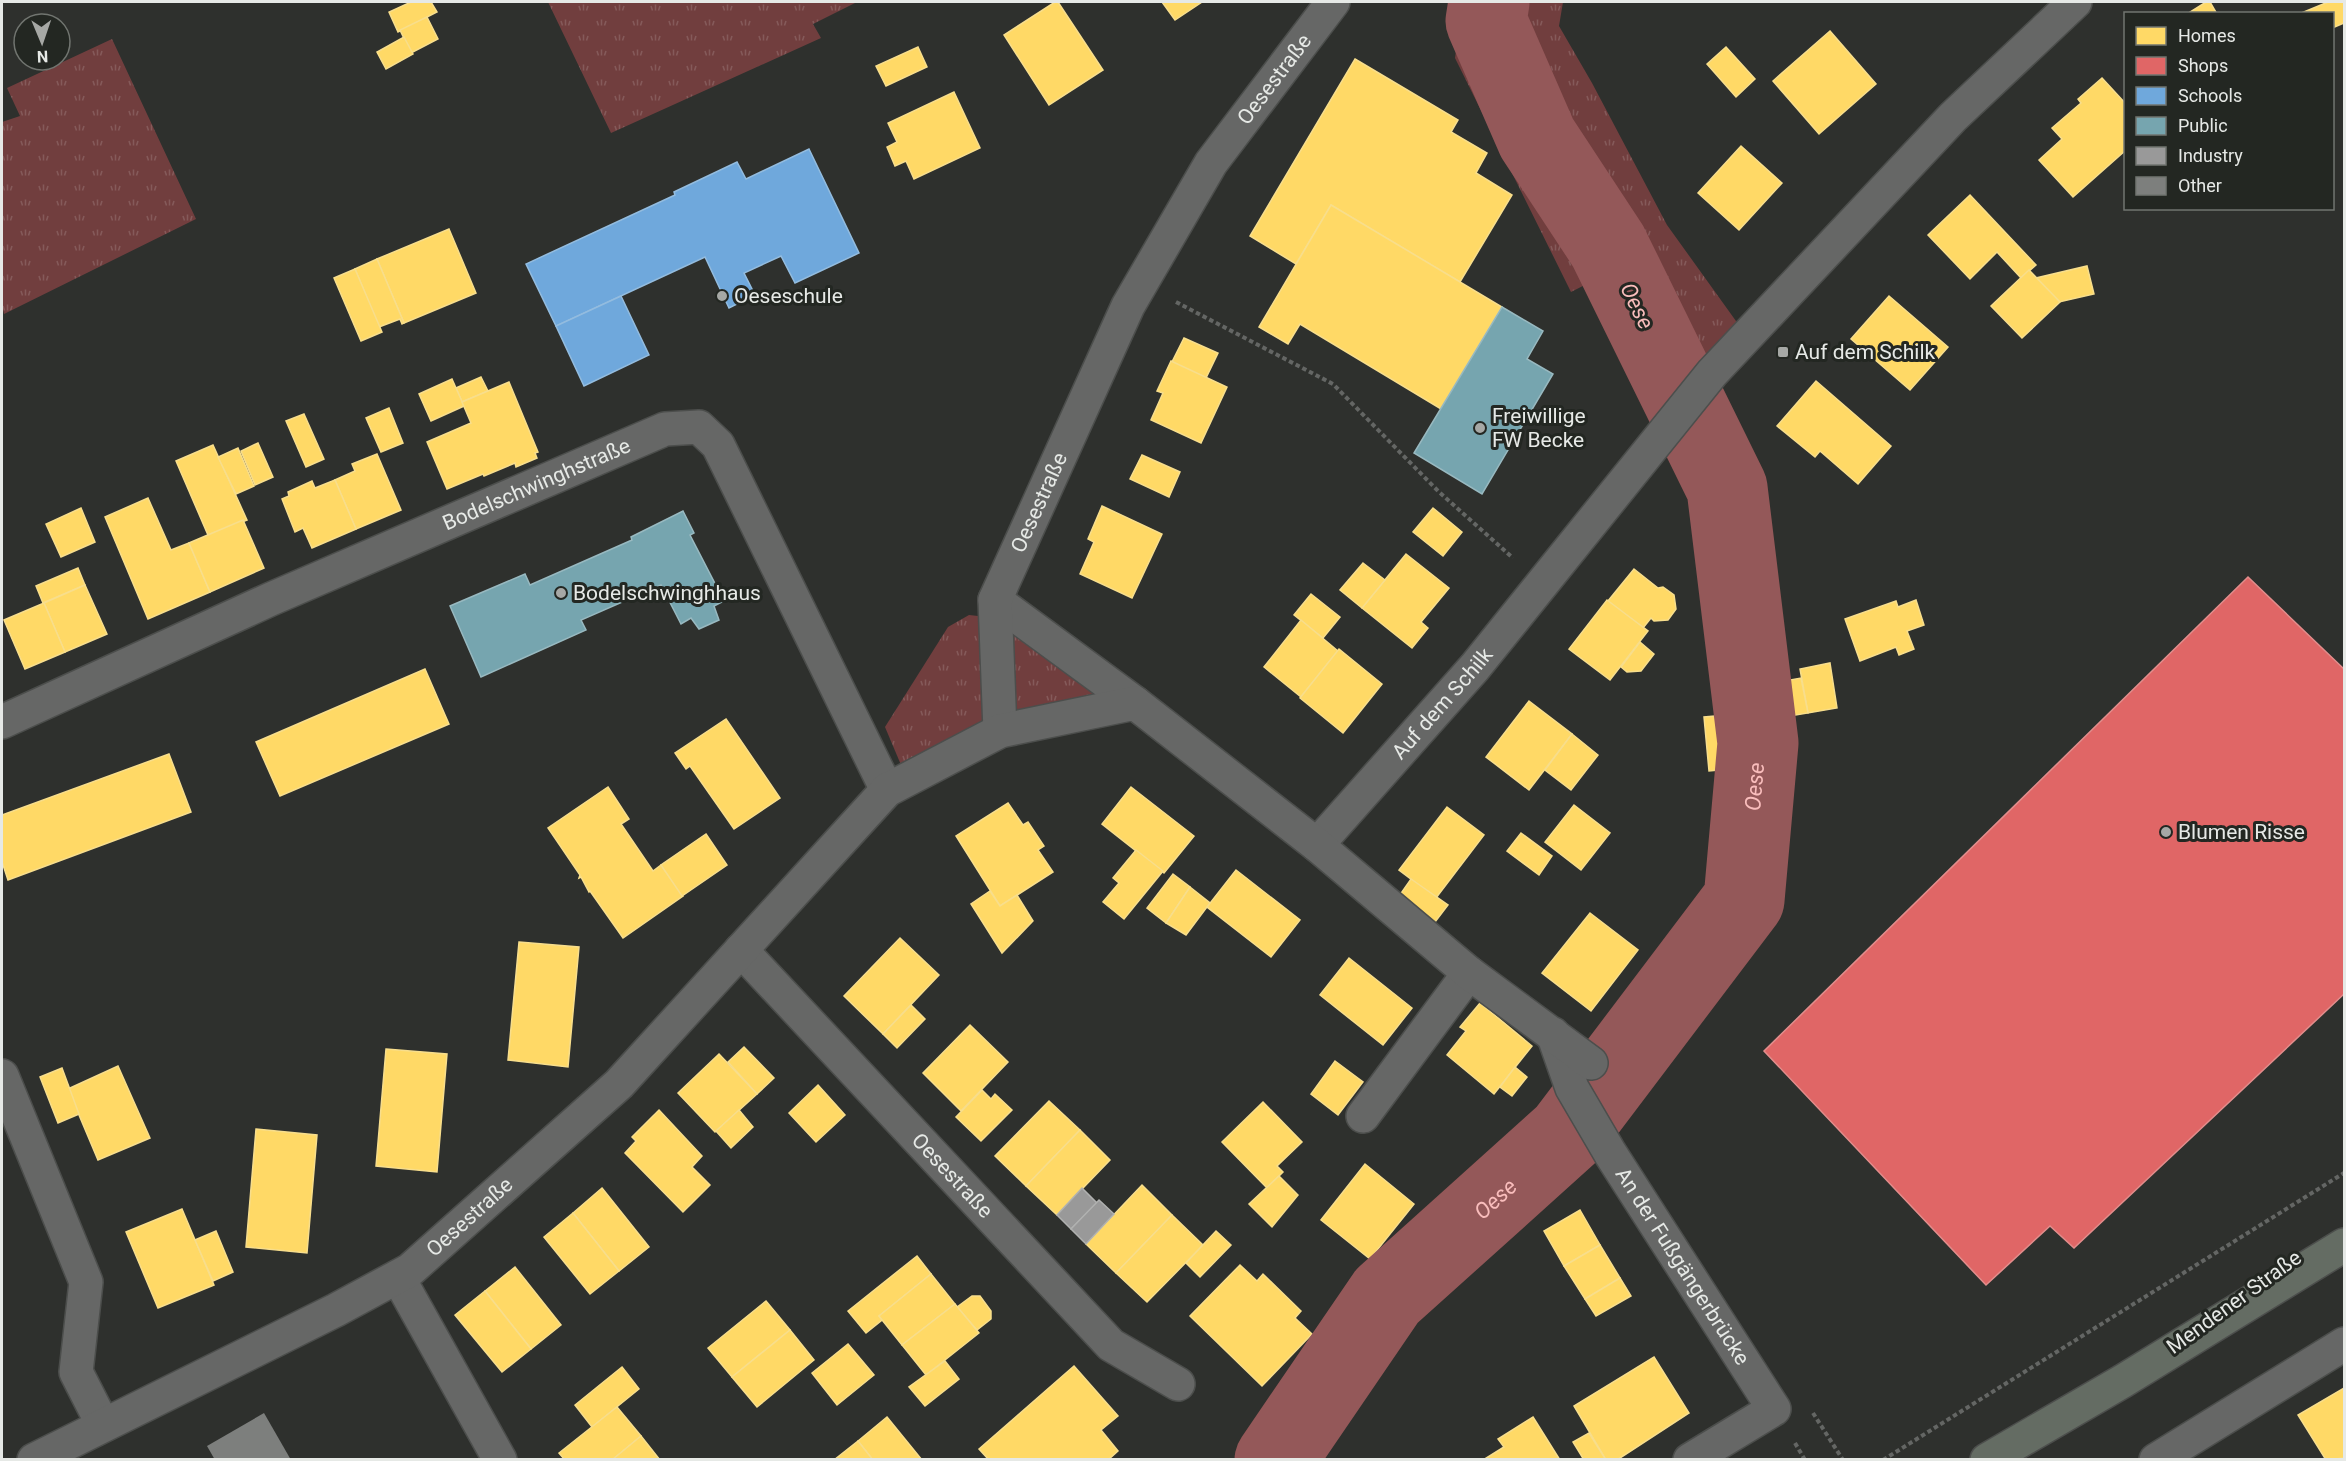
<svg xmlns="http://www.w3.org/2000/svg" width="2346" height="1461" viewBox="0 0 2346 1461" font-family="Roboto,sans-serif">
  <defs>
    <pattern id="grass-tufts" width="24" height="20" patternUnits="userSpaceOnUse" patternTransform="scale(1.5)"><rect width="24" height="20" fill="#713e3e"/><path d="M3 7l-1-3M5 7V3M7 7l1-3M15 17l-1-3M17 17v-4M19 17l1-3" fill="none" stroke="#855a5a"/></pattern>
  </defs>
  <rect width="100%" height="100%" fill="#2e302d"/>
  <!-- grass -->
  <g fill="url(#grass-tufts)">
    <polygon points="548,2 857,2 813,24 821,38 611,133"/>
    <polygon points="1463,2 1563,2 1559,26 1592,83 1667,225 1741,328 1688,386 1628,263 1571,292 1455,58"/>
    <polygon points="112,39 196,219 4,314 2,306 2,122 20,116 7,88"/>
    <polygon points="969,615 1005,619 1111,698 904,772 885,727 948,627"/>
  </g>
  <!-- homes -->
  <g fill="#ffd966" stroke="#f8de8c" stroke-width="1.5">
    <polygon points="411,2 431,2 437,12 398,32 389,12"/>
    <polygon points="1055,2 1058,2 1103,70 1049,105 1004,35"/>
    <polygon points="1162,2 1202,2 1175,20"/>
    <polygon points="2206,2 2210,2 2217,14 2187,14"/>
    <polygon points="2328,2 2344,2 2344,23 2332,28 2332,14 2299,14"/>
    <polygon points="427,17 438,39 411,53 400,30"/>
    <polygon points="1830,31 1876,84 1819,134 1773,81"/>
    <polygon points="404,37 413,54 386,69 377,52"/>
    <polygon points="918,47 927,67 886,86 876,66"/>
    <polygon points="1726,47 1755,79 1736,97 1707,64"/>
    <polygon points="1355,59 1458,120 1451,132 1487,153 1476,173 1512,195 1460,282 1331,205 1296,264 1250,236"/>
    <polygon points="2102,78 2126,104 2126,150 2073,197 2039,160 2062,139 2052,128 2081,103 2078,99"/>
    <polygon points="954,92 980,148 914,179 906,161 895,166 887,147 897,142 888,123"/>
    <polygon points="1741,146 1782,183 1739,230 1698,193"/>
    <polygon points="1970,195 2036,265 2021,278 1997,252 1970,279 1928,235"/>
    <polygon points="1331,205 1502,307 1441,409 1300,324 1288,344 1259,327"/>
    <polygon points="449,229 476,293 404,323 377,259"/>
    <polygon points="377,259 404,323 402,324 400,319 379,327 355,269"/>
    <polygon points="2087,266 2094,294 2059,302 2036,278"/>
    <polygon points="355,269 382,332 361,341 334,278"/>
    <polygon points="2029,270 2060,302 2022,338 1991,306"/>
    <polygon points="1889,296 1948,347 1910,390 1851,339"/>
    <polygon points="1184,338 1218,353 1206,378 1172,362"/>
    <polygon points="1171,361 1227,387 1201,443 1151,420 1163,393 1157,391"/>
    <polygon points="481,377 488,391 462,402 456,388"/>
    <polygon points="452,379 464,406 431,421 419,394"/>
    <polygon points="1816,381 1891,446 1858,484 1820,451 1815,457 1777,426"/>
    <polygon points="509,382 538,452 535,453 537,458 516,467 515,463 484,476 483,474 447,489 427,442 471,423 462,402"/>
    <polygon points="389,408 403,443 381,452 366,418"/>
    <polygon points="304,414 324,459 306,467 286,421"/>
    <polygon points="258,443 273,477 255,485 241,451"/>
    <polygon points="213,445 247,520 208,535 176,461"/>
    <polygon points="238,448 254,486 236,494 218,457"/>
    <polygon points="377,454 401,510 356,529 335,480 355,471 352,464"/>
    <polygon points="1142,455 1180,472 1169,497 1130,479"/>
    <polygon points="335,480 356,529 312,548 303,528 295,532 282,499 289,496 288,492 312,481 315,488"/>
    <polygon points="148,498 171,550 189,543 210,592 148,619 105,517"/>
    <polygon points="1102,506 1162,534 1132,598 1080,574 1094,542 1088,539"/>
    <polygon points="81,508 95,542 61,557 46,524"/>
    <polygon points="1433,508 1462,532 1443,556 1413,532"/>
    <polygon points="243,520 264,568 210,592 189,543"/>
    <polygon points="1406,554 1449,588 1421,622 1428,628 1412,648 1362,608"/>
    <polygon points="1363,563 1385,580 1362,608 1340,590"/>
    <polygon points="78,568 85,585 43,603 36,586"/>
    <polygon points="1634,569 1658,588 1663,587 1674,595 1676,609 1668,620 1654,621 1651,618 1643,628 1608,601"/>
    <polygon points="85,585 107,634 65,652 44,603"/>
    <polygon points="1311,594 1340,617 1323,638 1294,615"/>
    <polygon points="1607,600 1648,631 1610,680 1569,649"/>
    <polygon points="1916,600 1924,625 1907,631 1914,649 1899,655 1896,647 1860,661 1845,619 1896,601 1898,607"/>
    <polygon points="44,603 65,652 25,669 4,620"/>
    <polygon points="1301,620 1338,651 1301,697 1264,667"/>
    <polygon points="1640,642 1654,654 1641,671 1627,672 1621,667"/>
    <polygon points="1339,649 1382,684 1343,733 1300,698"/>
    <polygon points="1830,663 1837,708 1808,713 1800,669"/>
    <polygon points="425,669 449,724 280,796 256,742"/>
    <polygon points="1801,678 1808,713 1790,716 1784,681"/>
    <polygon points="1529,701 1572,734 1529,790 1486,757"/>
    <polygon points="1726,715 1730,769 1709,771 1704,717"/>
    <polygon points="726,719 780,798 734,829 690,766 686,769 675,753"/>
    <polygon points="1572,734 1598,755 1571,790 1545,770"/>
    <polygon points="169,754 191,812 8,880 2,862 2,815"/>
    <polygon points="608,787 629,819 621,824 653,871 661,865 683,896 623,938 590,891 589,892 581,877 579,878 580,875 548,828"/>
    <polygon points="1131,787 1194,836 1164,873 1102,824"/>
    <polygon points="1008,803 1023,825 1028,822 1044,846 1038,850 1053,872 1000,906 956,836"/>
    <polygon points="1574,805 1610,833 1581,870 1545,842"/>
    <polygon points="1447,807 1484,835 1436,898 1399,870"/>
    <polygon points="1521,833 1552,856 1539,875 1507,851"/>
    <polygon points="706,834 727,865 682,896 661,865"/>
    <polygon points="1136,850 1163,871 1124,919 1103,902 1119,883 1113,878"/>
    <polygon points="1236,870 1300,920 1271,957 1207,907"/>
    <polygon points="1173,874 1190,887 1166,923 1147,908"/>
    <polygon points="1411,879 1448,905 1432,926 1397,899"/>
    <polygon points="1190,887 1210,903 1186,935 1166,923"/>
    <polygon points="990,891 1000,906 1017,895 1033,921 1002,953 971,904"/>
    <polygon points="1590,913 1638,950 1591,1011 1542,973"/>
    <polygon points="900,938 939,975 883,1034 844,996"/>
    <polygon points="519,942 579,947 568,1067 508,1060"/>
    <polygon points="1349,958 1412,1008 1383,1045 1320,995"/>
    <polygon points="1480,1003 1532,1046 1494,1094 1447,1055 1466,1031 1460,1027"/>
    <polygon points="911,1005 925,1019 897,1048 883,1034"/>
    <polygon points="970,1025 1008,1062 961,1111 923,1073"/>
    <polygon points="744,1047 774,1078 757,1094 728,1062"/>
    <polygon points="386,1049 447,1054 437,1172 376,1166"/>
    <polygon points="719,1054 757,1094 715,1132 678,1093"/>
    <polygon points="1335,1061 1363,1082 1338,1115 1311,1094"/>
    <polygon points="118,1066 150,1138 98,1160 68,1089"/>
    <polygon points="1515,1067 1527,1077 1512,1096 1500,1087"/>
    <polygon points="62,1068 79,1114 58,1123 40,1077"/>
    <polygon points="818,1085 845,1115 816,1142 789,1113"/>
    <polygon points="982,1090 991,1099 995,1094 1012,1110 981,1141 956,1117"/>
    <polygon points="1049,1101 1080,1130 1026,1186 995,1156"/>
    <polygon points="1263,1102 1302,1142 1277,1166 1283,1172 1267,1188 1222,1142"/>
    <polygon points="659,1110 702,1156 692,1167 710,1185 683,1212 625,1153 636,1141 632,1137"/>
    <polygon points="739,1110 753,1127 731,1148 716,1131"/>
    <polygon points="256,1129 317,1135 307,1253 246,1247"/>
    <polygon points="1080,1130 1110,1160 1057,1215 1026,1186"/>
    <polygon points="1365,1164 1414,1204 1370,1259 1321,1220"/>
    <polygon points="1279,1176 1298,1195 1272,1227 1249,1204"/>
    <polygon points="1142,1185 1172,1215 1116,1273 1086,1244"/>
    <polygon points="602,1188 649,1247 619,1271 573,1213"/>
    <polygon points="182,1209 214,1285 158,1308 126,1232"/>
    <polygon points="1580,1210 1600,1245 1564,1266 1544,1231"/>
    <polygon points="573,1213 619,1271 590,1294 544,1237"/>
    <polygon points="1172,1215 1203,1245 1147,1302 1116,1273"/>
    <polygon points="216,1231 233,1272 213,1281 195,1240"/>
    <polygon points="1216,1231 1231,1245 1200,1277 1186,1263"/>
    <polygon points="1600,1245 1620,1278 1585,1299 1564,1266"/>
    <polygon points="917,1256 931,1274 879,1316 882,1320 866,1333 848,1311"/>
    <polygon points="1240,1265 1257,1281 1263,1274 1301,1311 1295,1318 1312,1334 1262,1386 1190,1316"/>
    <polygon points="515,1267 561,1325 531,1349 485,1291"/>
    <polygon points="931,1274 955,1304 902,1345 879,1316"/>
    <polygon points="1620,1278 1631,1296 1596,1316 1585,1299"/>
    <polygon points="485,1291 531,1349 502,1372 455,1315"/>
    <polygon points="972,1296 980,1296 991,1311 991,1319 977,1330 957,1307"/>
    <polygon points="766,1301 790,1330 732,1377 708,1348"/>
    <polygon points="955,1304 979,1333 926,1375 902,1345"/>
    <polygon points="790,1330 814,1360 757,1407 732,1377"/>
    <polygon points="848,1344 874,1375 837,1405 812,1373"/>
    <polygon points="1654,1357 1689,1413 1617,1460 1606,1460 1574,1406"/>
    <polygon points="945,1361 959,1379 925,1406 909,1387"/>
    <polygon points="1074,1366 1118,1416 1101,1430 1118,1451 1108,1460 989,1460 979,1449"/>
    <polygon points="622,1367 639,1389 592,1427 575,1405"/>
    <polygon points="2344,1388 2344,1458 2326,1460 2298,1415"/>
    <polygon points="617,1407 641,1436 612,1460 565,1460 559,1453"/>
    <polygon points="887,1417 922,1460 873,1460 858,1441"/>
    <polygon points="1533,1417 1560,1460 1483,1460 1504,1447 1498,1439"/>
    <polygon points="1589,1433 1606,1460 1584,1460 1573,1442"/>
    <polygon points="641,1436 660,1460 612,1460"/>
    <polygon points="858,1441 873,1460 834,1460"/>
  </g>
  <!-- shops -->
  <polygon fill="#e06666" stroke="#e28d8c" stroke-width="1.5" points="2248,577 2344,669 2344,994 2074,1248 2050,1226 1986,1285 1764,1051"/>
  <!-- schools -->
  <g fill="#6fa8dc" stroke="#93bcdf" stroke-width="1.5">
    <polygon points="809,149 859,253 795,283 781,256 744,273 755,295 729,308 705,257 556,326 526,264 675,195 674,192 737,162 746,179"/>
    <polygon points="621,296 649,355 584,386 556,326"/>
  </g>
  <!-- public -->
  <g fill="#76a5af" stroke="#98b9c0" stroke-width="1.5">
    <polygon points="1502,307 1543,331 1527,359 1553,374 1482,494 1414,453"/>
    <polygon points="683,511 694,533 690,535 724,601 714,606 719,620 699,629 691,618 681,624 661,585 581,620 586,630 481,677 450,606 525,574 530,585 632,540 631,537"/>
  </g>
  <!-- industry -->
  <g fill="#999" stroke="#b0b1b0" stroke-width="1.5">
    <polygon points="1082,1188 1097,1203 1071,1229 1057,1215"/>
    <polygon points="1099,1200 1114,1214 1086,1244 1071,1229"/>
  </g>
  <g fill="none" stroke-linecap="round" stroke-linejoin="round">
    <!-- river -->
    <path stroke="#945859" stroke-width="81" id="s1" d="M 1275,1460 L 1387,1296 L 1567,1134 L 1744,900 L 1758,743 L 1727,488 L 1608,246 L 1537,138 L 1486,21 L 1489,2"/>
  </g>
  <!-- building -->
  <polygon fill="#7d7f7d" points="264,1413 291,1460 215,1460 207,1446"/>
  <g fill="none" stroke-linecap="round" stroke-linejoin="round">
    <!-- minor casing -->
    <g stroke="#4c4e4c" stroke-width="36">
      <g id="minor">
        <polyline points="995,600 1135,703"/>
        <path id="s2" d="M 2,722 L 271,599 L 665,429 L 699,427 L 718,445 L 887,790"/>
        <path id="s3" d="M 1000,731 L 995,600 L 1128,306 L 1211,163 L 1333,2"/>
        <path id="s4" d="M 1317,845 L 1475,667 L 1712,373 L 1953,117 L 2075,2"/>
        <path id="s5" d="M 741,950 L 1111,1345 L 1178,1384"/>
        <path id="s6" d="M 1553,1034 L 1572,1088 L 1610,1153 L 1774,1409 L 1690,1460"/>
        <polyline points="2,1076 86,1282 76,1372 103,1425"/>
        <polyline points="1363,1116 1469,973"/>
        <polyline points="398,1277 500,1460"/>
        <path id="s7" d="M 34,1460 L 336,1310 L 410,1270 L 619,1084 L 887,790 L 1000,731 L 1135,703 L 1317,845 L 1469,973 L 1591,1063"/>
        <polyline points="2156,1460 2344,1344"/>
      </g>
    </g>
    <!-- major casing -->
    <g stroke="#4c4e4c" stroke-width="36">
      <polyline id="major" points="1987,1460 2123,1381 2344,1245"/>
    </g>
    <!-- path -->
    <g stroke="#646664" stroke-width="4" stroke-dasharray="4.5 3" stroke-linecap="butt">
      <polyline points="1176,302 1333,384 1439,492 1513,558"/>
      <polyline points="1813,1413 1843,1460"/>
      <polyline points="1795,1443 1805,1460"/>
      <polyline points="1883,1460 2344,1173"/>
    </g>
    <!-- minor -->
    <use href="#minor" stroke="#666766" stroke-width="33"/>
    <!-- major -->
    <use href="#major" stroke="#646c63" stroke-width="33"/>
  </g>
  <!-- markers -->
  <g fill="#a6a8a5" stroke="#232722" stroke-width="2">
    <circle cx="722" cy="296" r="6"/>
    <rect x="1777" y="346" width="12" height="12" rx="3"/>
    <circle cx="1480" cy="428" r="6"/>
    <circle cx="561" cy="593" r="6"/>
    <circle cx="2166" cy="832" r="6"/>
  </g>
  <g text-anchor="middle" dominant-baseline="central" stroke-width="6" stroke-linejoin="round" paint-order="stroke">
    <!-- street labels -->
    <g font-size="21" fill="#e6e9e6" stroke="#232722">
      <text stroke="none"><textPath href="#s3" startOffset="724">Oesestraße</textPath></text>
      <text stroke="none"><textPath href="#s2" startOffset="585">Bodelschwinghstraße</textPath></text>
      <text stroke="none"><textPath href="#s3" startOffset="238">Oesestraße</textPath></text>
      <text stroke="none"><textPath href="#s4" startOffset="189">Auf dem Schilk</textPath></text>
      <text stroke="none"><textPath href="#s5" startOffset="309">Oesestraße</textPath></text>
      <text stroke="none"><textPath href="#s7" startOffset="501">Oesestraße</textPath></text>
      <text stroke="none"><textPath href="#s6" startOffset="267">An der Fußgängerbrücke</textPath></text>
      <text transform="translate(2234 1302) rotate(-36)">Mendener Straße</text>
    </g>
    <!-- poi labels -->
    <g font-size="21" fill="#e6e9e6" stroke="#232722" text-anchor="start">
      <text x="734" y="296">Oeseschule</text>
      <text x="1795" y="352">Auf dem Schilk</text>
      <text x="1492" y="416">Freiwillige<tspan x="1492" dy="24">FW Becke</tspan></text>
      <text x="573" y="593">Bodelschwinghhaus</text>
      <text x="2178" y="832">Blumen Risse</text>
    </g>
    <!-- water labels -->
    <g font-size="22" font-style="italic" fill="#f9bdbc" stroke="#232722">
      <text transform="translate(1637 306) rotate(64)">Oese</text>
      <text stroke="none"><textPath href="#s1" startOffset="848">Oese</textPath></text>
      <text stroke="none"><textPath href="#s1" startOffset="344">Oese</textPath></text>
    </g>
  </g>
  <!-- border -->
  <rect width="2346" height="1461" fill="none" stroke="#e6e9e6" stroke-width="6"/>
  <!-- legend -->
  <rect x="2124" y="12" width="210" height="198" fill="#232722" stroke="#717570" stroke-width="1.5"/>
  <rect x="2136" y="27" width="30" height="18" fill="#ffd966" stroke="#717570" stroke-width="1.5"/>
  <text x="2178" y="42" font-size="18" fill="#e6e9e6">Homes</text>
  <rect x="2136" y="57" width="30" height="18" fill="#e06666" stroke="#717570" stroke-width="1.5"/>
  <text x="2178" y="72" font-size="18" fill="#e6e9e6">Shops</text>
  <rect x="2136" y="87" width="30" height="18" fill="#6fa8dc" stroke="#717570" stroke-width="1.5"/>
  <text x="2178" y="102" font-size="18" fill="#e6e9e6">Schools</text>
  <rect x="2136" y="117" width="30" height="18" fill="#76a5af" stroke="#717570" stroke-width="1.5"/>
  <text x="2178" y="132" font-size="18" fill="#e6e9e6">Public</text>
  <rect x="2136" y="147" width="30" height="18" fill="#999999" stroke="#717570" stroke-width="1.5"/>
  <text x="2178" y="162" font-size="18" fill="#e6e9e6">Industry</text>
  <rect x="2136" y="177" width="30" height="18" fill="#7d7f7d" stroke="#717570" stroke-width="1.5"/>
  <text x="2178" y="192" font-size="18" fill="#e6e9e6">Other</text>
  <!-- north arrow -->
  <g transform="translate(42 42) rotate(178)"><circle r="28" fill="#232722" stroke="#717570" stroke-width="1.5"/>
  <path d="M0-4.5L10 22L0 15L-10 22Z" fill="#a6a8a5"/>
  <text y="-9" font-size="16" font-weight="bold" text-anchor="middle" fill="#e6e9e6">N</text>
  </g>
</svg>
